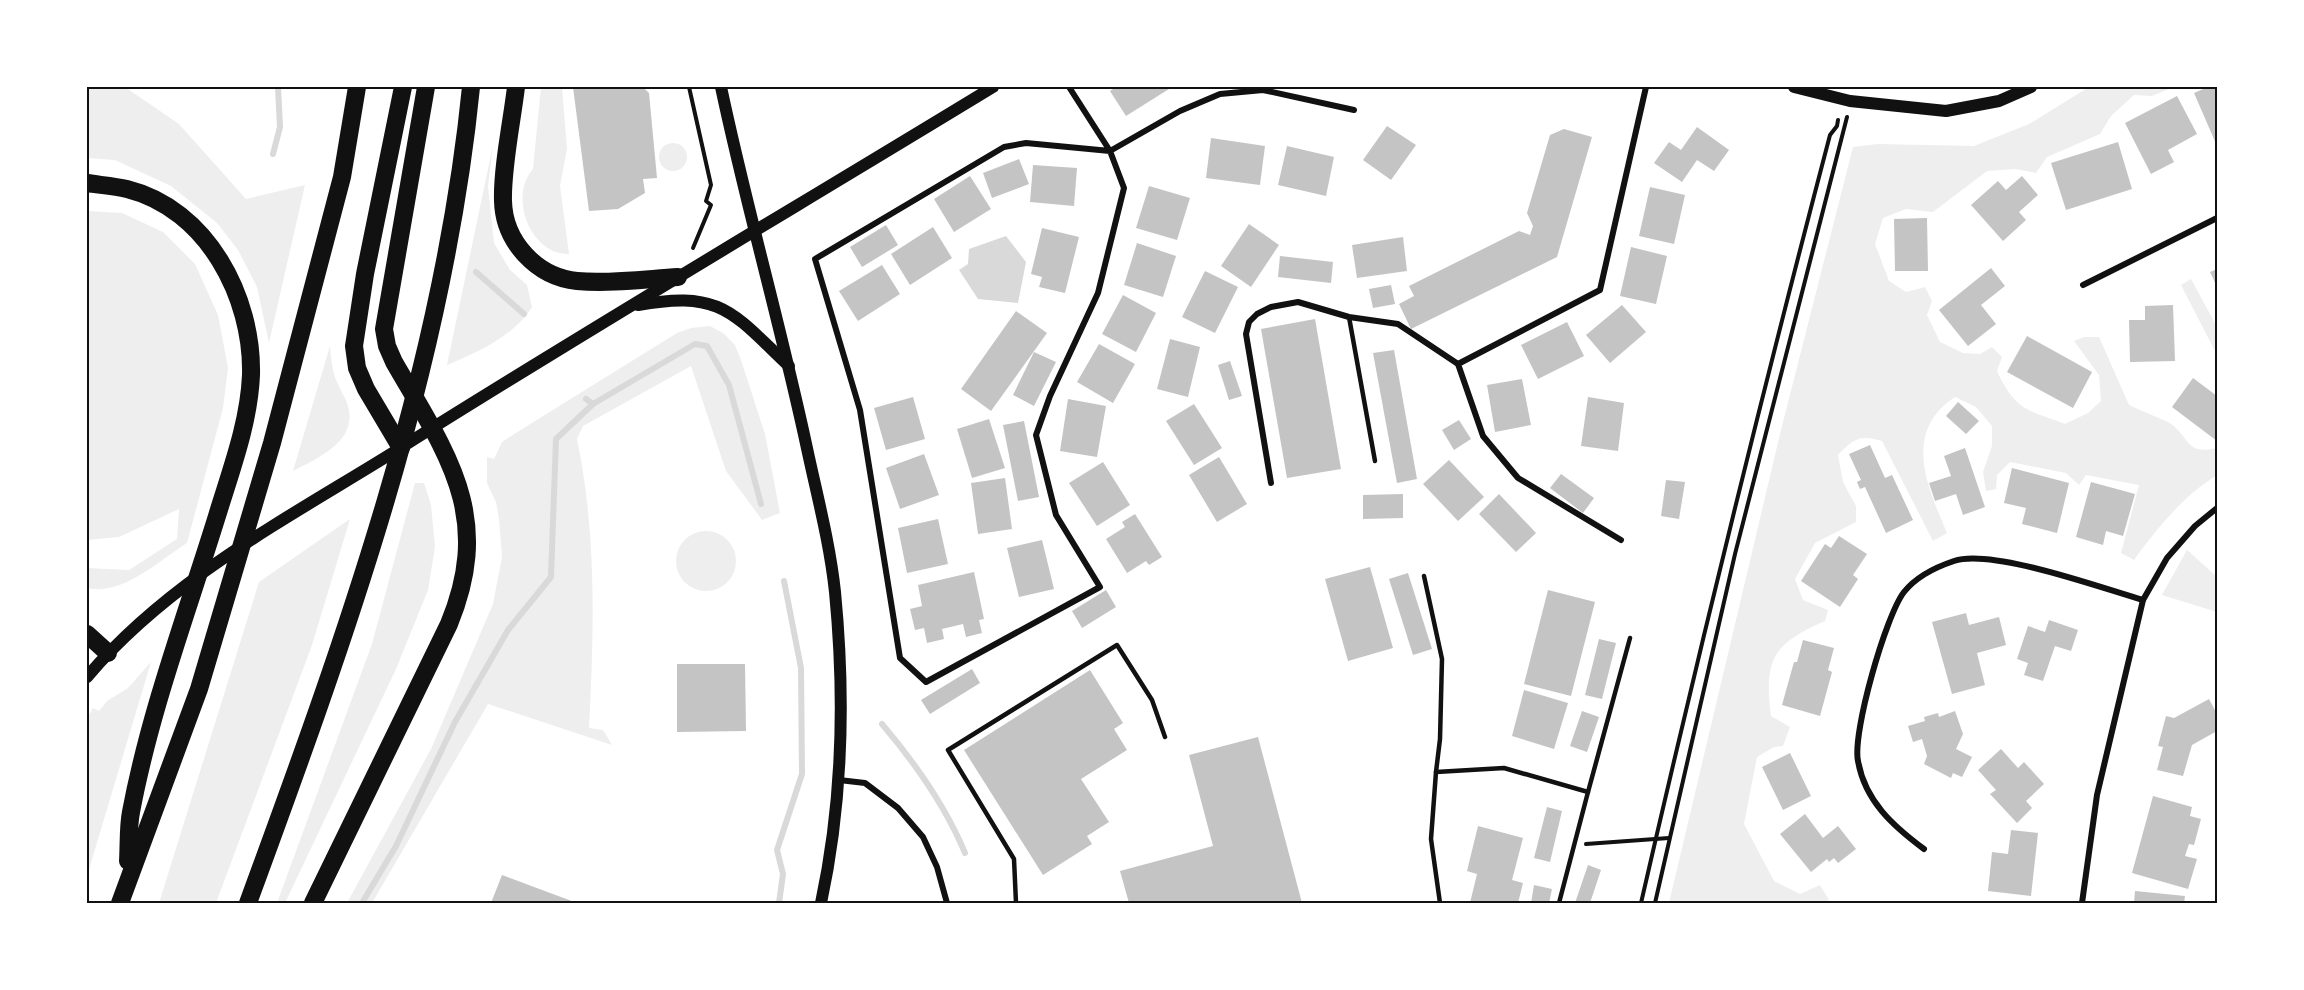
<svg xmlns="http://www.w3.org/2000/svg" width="2304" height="990" viewBox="0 0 2304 990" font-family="'Noto Sans',sans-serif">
  <rect width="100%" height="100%" fill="#fff"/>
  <!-- green -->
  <g fill="#eee">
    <polygon points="87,87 125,87 179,124 246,199 305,185 269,343 257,287 238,250 217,223 171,186 115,160 87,158"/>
    <path d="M 541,87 L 562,87 L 567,149 L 560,186 L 569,254 C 531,255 508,197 533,169 Z"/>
    <path d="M 2089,87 L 2174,87 L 2152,96 L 2134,95 L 2111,116 L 2100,134 L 2047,157 L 2036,173 L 2015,169 L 1987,171 L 1933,212 L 1906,209 L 1883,218 L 1875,244 L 1889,281 L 1906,292 L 1925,287 L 1932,301 L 1927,315 L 1940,342 L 1963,353 L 1980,354 L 1992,347 L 2002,357 L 1997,371 C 2015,410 2027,410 2065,424 L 2088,413 L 2101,401 L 2099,375 L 2074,341 L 2084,337 L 2099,337 L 2129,405 C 2141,411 2155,416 2168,422 C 2190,435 2184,456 2217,448 L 2217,475 C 2182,497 2158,527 2134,560 L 2121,553 L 2139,485 L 2086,475 L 2079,485 L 2066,473 L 2010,462 L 1997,475 L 1996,489 L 1986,491 L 1983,472 L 1992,446 L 1992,426 L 1976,407 L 1955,397 C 1902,432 1927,486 1947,533 L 1933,541 L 1882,441 C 1860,434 1853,439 1838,455 L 1843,482 L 1856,506 L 1856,522 L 1815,543 L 1795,579 L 1803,600 L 1828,610 L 1825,621 C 1772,644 1764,660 1771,716 L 1790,727 L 1783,746 L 1774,747 L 1757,757 L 1744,824 L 1774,881 L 1800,894 L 1820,885 L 1829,900 L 1824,903 L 1669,903 L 1780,434 L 1853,147 L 1878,144 L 1974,146 L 2029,124 Z"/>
    <circle cx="673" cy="157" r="14"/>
    <path d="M 493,145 L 488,187 L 494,243 L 510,270 L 527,285 L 532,307 C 515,335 477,353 447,365 Z"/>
    <path d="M 87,211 L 122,213 L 163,232 L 195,264 L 218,315 L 228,368 L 223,408 L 187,543 C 158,561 123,596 87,588 L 87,568 L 129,570 L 177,539 L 179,509 L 119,537 L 87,540 Z"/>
    <polygon points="2191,279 2217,327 2217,355 2181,285"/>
    <path d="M 710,326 L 723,333 L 735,345 L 741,360 L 765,434 L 780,513 L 762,520 L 726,471 L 691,366 L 583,426 L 577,439 C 597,536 594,629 589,728 L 603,730 L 612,745 L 488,704 L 372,903 L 347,903 L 431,749 L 493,604 L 502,557 L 499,519 L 496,502 L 487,483 L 487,457 L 494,459 L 502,442 L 519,431 L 677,333 L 691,328 Z"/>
    <path d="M 330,346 C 331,358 332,371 337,382 C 340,389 344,396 347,403 C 360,440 320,457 293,471 Z"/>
    <polygon points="415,483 424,483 431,505 435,547 428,590 396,669 285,903 277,903 372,644"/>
    <polygon points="350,519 312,645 216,903 159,903 259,582"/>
    <circle cx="706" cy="561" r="30"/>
    <polygon points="2187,550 2217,577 2217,612 2162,595"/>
    <polygon points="151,662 87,876 87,718 93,708 99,711 107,701 128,688"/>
  </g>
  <!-- water -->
  <polygon fill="#d9d9d9" points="1006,236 1026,262 1018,303 978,299 959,270 968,264 969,249"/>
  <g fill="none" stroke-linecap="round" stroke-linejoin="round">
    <!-- stream -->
    <g stroke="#d9d9d9" stroke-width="6">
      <polyline points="273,154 280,127 278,87"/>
      <polyline points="476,272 524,314"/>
      <polyline points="586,399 593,404 695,344 707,346 729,385 761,504"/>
      <path d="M 882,724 C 916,764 945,805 965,853"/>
      <polyline points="362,903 396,846 455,722 508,630 551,577 556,439 593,404"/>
      <polyline points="779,903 783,874 777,850 802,774 801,668 784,581"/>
    </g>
  </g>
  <!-- building -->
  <g fill="#c4c4c4">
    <polygon points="573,87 643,87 649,93 657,178 643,179 645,193 618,209 589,211"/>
    <polygon points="1116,87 1168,87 1169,89 1126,116 1110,91"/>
    <polygon points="2208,87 2217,87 2217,146 2194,93"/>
    <polygon points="2177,96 2197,134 2168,150 2174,162 2151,174 2125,123"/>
    <polygon points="1387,126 1416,145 1391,180 1363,160"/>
    <polygon points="1697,127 1729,150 1714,171 1697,160 1682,182 1654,163 1669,142 1681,150"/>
    <polygon points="1564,129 1592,137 1557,257 1411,329 1399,304 1414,296 1409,286 1519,231 1530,235 1533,226 1527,213 1550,135"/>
    <polygon points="1211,138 1265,146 1260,185 1206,178"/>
    <polygon points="2118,142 2132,189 2066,210 2051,163"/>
    <polygon points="1287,146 1334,157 1326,196 1278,185"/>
    <polygon points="1019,159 1029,184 992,198 983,173"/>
    <polygon points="1033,165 1077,168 1074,206 1030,202"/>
    <polygon points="970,176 991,209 954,232 934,199"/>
    <polygon points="2022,176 2038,195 2019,212 2026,220 2003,241 1971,205 1998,181 2006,190"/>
    <polygon points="1149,186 1190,198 1177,240 1136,228"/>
    <polygon points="1650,187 1685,195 1674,244 1639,236"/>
    <polygon points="1927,218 1928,271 1895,271 1894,219"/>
    <polygon points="1249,224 1279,245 1251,287 1221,266"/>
    <polygon points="886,225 898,245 862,267 850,247"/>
    <polygon points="933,227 952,258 910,285 891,254"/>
    <polygon points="1042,228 1079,237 1065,293 1039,287 1042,277 1031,274"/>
    <polygon points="1403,237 1407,271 1357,278 1352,245"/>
    <polygon points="1137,243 1176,256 1163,297 1124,285"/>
    <polygon points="1631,247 1667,256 1656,304 1620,296"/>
    <polygon points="1280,256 1333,262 1331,283 1278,277"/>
    <polygon points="882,265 900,294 858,321 839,291"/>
    <polygon points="1991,268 2005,286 1981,305 1996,324 1968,346 1939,310"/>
    <polygon points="2217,269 2217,287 2210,272"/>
    <polygon points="1205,271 1238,287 1215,333 1182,317"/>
    <polygon points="1391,285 1395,304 1373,308 1369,289"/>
    <polygon points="1123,295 1156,313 1136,352 1102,334"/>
    <polygon points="1622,305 1646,332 1610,363 1586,335"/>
    <polygon points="2173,305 2175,361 2130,362 2129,320 2145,320 2145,306"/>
    <polygon points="1016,311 1047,333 991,411 961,389"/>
    <polygon points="1315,319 1341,469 1287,478 1261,329"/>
    <polygon points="1567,322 1584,356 1538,379 1521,345"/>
    <polygon points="2027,336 2092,372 2073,408 2007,372"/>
    <polygon points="1170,339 1200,347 1188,397 1157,389"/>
    <polygon points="1099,344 1135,364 1113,403 1077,382"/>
    <polygon points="1394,350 1417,479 1397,483 1373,353"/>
    <polygon points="1034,352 1056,362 1034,406 1013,395"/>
    <polygon points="1230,361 1242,396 1229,400 1218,365"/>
    <polygon points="2193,378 2217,396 2217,441 2172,407"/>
    <polygon points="1522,379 1531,425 1495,432 1487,385"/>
    <polygon points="913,397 925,439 886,450 874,408"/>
    <polygon points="1588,397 1624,403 1618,451 1581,446"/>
    <polygon points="1068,399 1106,406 1097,457 1060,451"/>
    <polygon points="1958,402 1979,421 1966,434 1946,416"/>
    <polygon points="1194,404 1222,448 1194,465 1166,421"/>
    <polygon points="989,419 1005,468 972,478 957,429"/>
    <polygon points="1459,420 1471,439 1454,450 1442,430"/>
    <polygon points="1024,421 1039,497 1018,501 1003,425"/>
    <polygon points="1870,445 1885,478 1892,475 1913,520 1886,533 1865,487 1860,489 1857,482 1861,480 1849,454"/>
    <polygon points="1965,448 1985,507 1963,515 1956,494 1935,501 1929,483 1951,476 1944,456"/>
    <polygon points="924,454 939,495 900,509 886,468"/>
    <polygon points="1219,457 1247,504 1217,522 1189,475"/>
    <polygon points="1449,460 1484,497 1458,521 1423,484"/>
    <polygon points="1103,462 1130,505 1097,526 1069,483"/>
    <polygon points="2012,468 2069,483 2057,533 2022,524 2026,508 2004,503"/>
    <polygon points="1561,474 1594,498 1583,513 1550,488"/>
    <polygon points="1005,478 1012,529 978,534 971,483"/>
    <polygon points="1666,480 1685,482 1679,519 1661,516"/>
    <polygon points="2091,482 2135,494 2123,536 2106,531 2103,545 2076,537"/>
    <polygon points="1403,494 1403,518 1363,519 1363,495"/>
    <polygon points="1499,494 1536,533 1516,552 1479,514"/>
    <polygon points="1135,514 1162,557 1149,565 1146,561 1127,573 1106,539 1125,527 1122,522"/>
    <polygon points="938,519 948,564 907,573 898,528"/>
    <polygon points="1839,536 1867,554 1853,575 1858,579 1840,607 1801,581 1825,544 1831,548"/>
    <polygon points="1042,540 1054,589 1019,597 1007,548"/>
    <polygon points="1370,567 1393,648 1348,661 1325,579"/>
    <polygon points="974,572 984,619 979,620 982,633 966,637 963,624 942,629 944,639 927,643 924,628 915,630 910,609 922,606 918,585"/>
    <polygon points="1408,573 1432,649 1413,655 1389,579"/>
    <polygon points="1106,590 1116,607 1082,628 1072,611"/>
    <polygon points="1548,590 1595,602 1571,696 1524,684"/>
    <polygon points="1966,613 1969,625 1999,617 2006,645 1977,653 1985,685 1952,694 1932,622"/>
    <polygon points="2049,620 2078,630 2071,651 2055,646 2043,681 2024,675 2028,663 2017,659 2028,626 2045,632"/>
    <polygon points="1599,639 1616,643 1602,699 1585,695"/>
    <polygon points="1803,640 1834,648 1828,670 1832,672 1820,716 1782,705 1794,662 1797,662"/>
    <polygon points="677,664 745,664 746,731 677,732"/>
    <polygon points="972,669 980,683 930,714 921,700"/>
    <polygon points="1090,670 1123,723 1114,729 1127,750 1081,779 1109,822 1087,836 1092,844 1043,875 964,750"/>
    <polygon points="1524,690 1568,703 1554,749 1512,736"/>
    <polygon points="2209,699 2217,714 2217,731 2192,745 2183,776 2157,770 2163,747 2158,746 2166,716 2174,718"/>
    <polygon points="1582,711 1599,717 1587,752 1570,746"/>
    <polygon points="1955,711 1963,734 1956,749 1972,757 1962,777 1953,773 1951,778 1924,764 1927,756 1922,739 1913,742 1908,726 1925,721 1924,717 1938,713 1939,717"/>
    <polygon points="1258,737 1302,903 1129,903 1120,871 1213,846 1189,755"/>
    <polygon points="2001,749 2018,768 2024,762 2044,784 2026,801 2032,808 2017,823 1990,794 1996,790 1978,770"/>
    <polygon points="1790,753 1811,796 1783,810 1762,767"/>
    <polygon points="2153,796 2192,807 2190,816 2201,819 2194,845 2189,844 2185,856 2197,859 2188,889 2132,873"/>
    <polygon points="1547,807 1562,811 1550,862 1534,858"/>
    <polygon points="1805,814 1823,838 1838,826 1856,849 1838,863 1834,858 1829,862 1827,859 1811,872 1780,834"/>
    <polygon points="1478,826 1523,838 1512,880 1523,883 1518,903 1470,903 1477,874 1467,871"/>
    <polygon points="2011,830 2038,833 2031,896 1988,891 1992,852 2008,854"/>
    <polygon points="1588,865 1601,870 1590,903 1575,903"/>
    <polygon points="502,875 577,903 491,903"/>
    <polygon points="1534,885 1552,889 1549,903 1531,903"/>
    <polygon points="2135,891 2185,896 2184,903 2134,903"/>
  </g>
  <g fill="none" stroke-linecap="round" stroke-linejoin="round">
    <!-- path -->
    <g stroke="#111" stroke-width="4">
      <polyline points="689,87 711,185 706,201 711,205 693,248"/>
      <polyline points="1586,844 1669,838"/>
      <path d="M 1641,903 C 1700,646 1763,390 1830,135 L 1837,126 L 1838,120"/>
      <polyline points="1655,903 1735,554 1847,117"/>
    </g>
    <!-- service -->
    <g stroke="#111" stroke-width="4.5">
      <polyline points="1349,317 1375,461"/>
      <polyline points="1424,576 1442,659 1440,739 1436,772"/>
      <polyline points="1588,792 1630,638"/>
      <polyline points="1016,903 1014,859 948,750 1117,645 1152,700 1165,737"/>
      <polyline points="1440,903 1431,839 1436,772 1504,768 1588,792 1559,903"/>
    </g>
    <!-- minor -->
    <g stroke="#111" stroke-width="6">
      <polyline points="1069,87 1110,151 1124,188 1098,293 1050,396 1036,435 1056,515 1100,587 926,682 900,658 860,410 815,259 1004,147 1026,143 1110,151 1180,111 1220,94 1263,90 1354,110"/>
      <polyline points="2083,285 2217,218"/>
      <polyline points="1271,483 1246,334 1249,322 1257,314 1271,307 1298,302 1349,317 1398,324 1458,364"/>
      <polyline points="1621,540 1518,478 1483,436 1458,364 1600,290 1646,87"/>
      <polyline points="839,780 865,783 898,808 923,837 937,867 947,903"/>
      <path d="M 1924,849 C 1893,826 1865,801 1858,761 C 1852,733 1886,615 1904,592 C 1916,577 1936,567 1954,561 C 1991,548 2101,588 2143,600"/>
      <polyline points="2082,903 2097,795 2143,600 2167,558 2195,526 2217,508"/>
    </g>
    <!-- secondary -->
    <g stroke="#111" stroke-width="12">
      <path d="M 721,87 C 747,210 782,330 808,453 C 818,499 830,545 835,592 C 845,695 843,801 821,903"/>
      <polyline points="1794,87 1850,101 1946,111 1999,101 2031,87"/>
      <path d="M 638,305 C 721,290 732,312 789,366"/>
      <path d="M 87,677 C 172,577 292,516 402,447 C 597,324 796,207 993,87"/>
    </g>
    <!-- motorway -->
    <g stroke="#111" stroke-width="18">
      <path d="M 516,87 C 512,121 502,168 503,201 C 504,242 537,277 577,281 C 610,284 646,279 678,277"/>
      <path d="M 87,183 C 100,185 114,186 127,189 C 207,209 253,297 251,375 C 249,423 231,470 217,516 C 187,613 150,711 131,812 C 128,827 129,845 128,861"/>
      <polyline points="401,448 366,389 357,368 354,346 365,274 403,87"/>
      <polyline points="87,634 108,653"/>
      <polyline points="120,903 199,689 272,443 342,177 357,87"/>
      <path d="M 248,903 C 345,639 443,369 471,87"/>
      <path d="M 313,903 L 449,624 C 494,515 447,454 394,362 L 387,346 L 384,329 L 426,87"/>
    </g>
  </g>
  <!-- border -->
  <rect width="2304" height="990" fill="none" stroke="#ffffff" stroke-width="177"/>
  <rect x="88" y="88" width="2128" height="814" fill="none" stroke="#111" stroke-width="2"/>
</svg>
